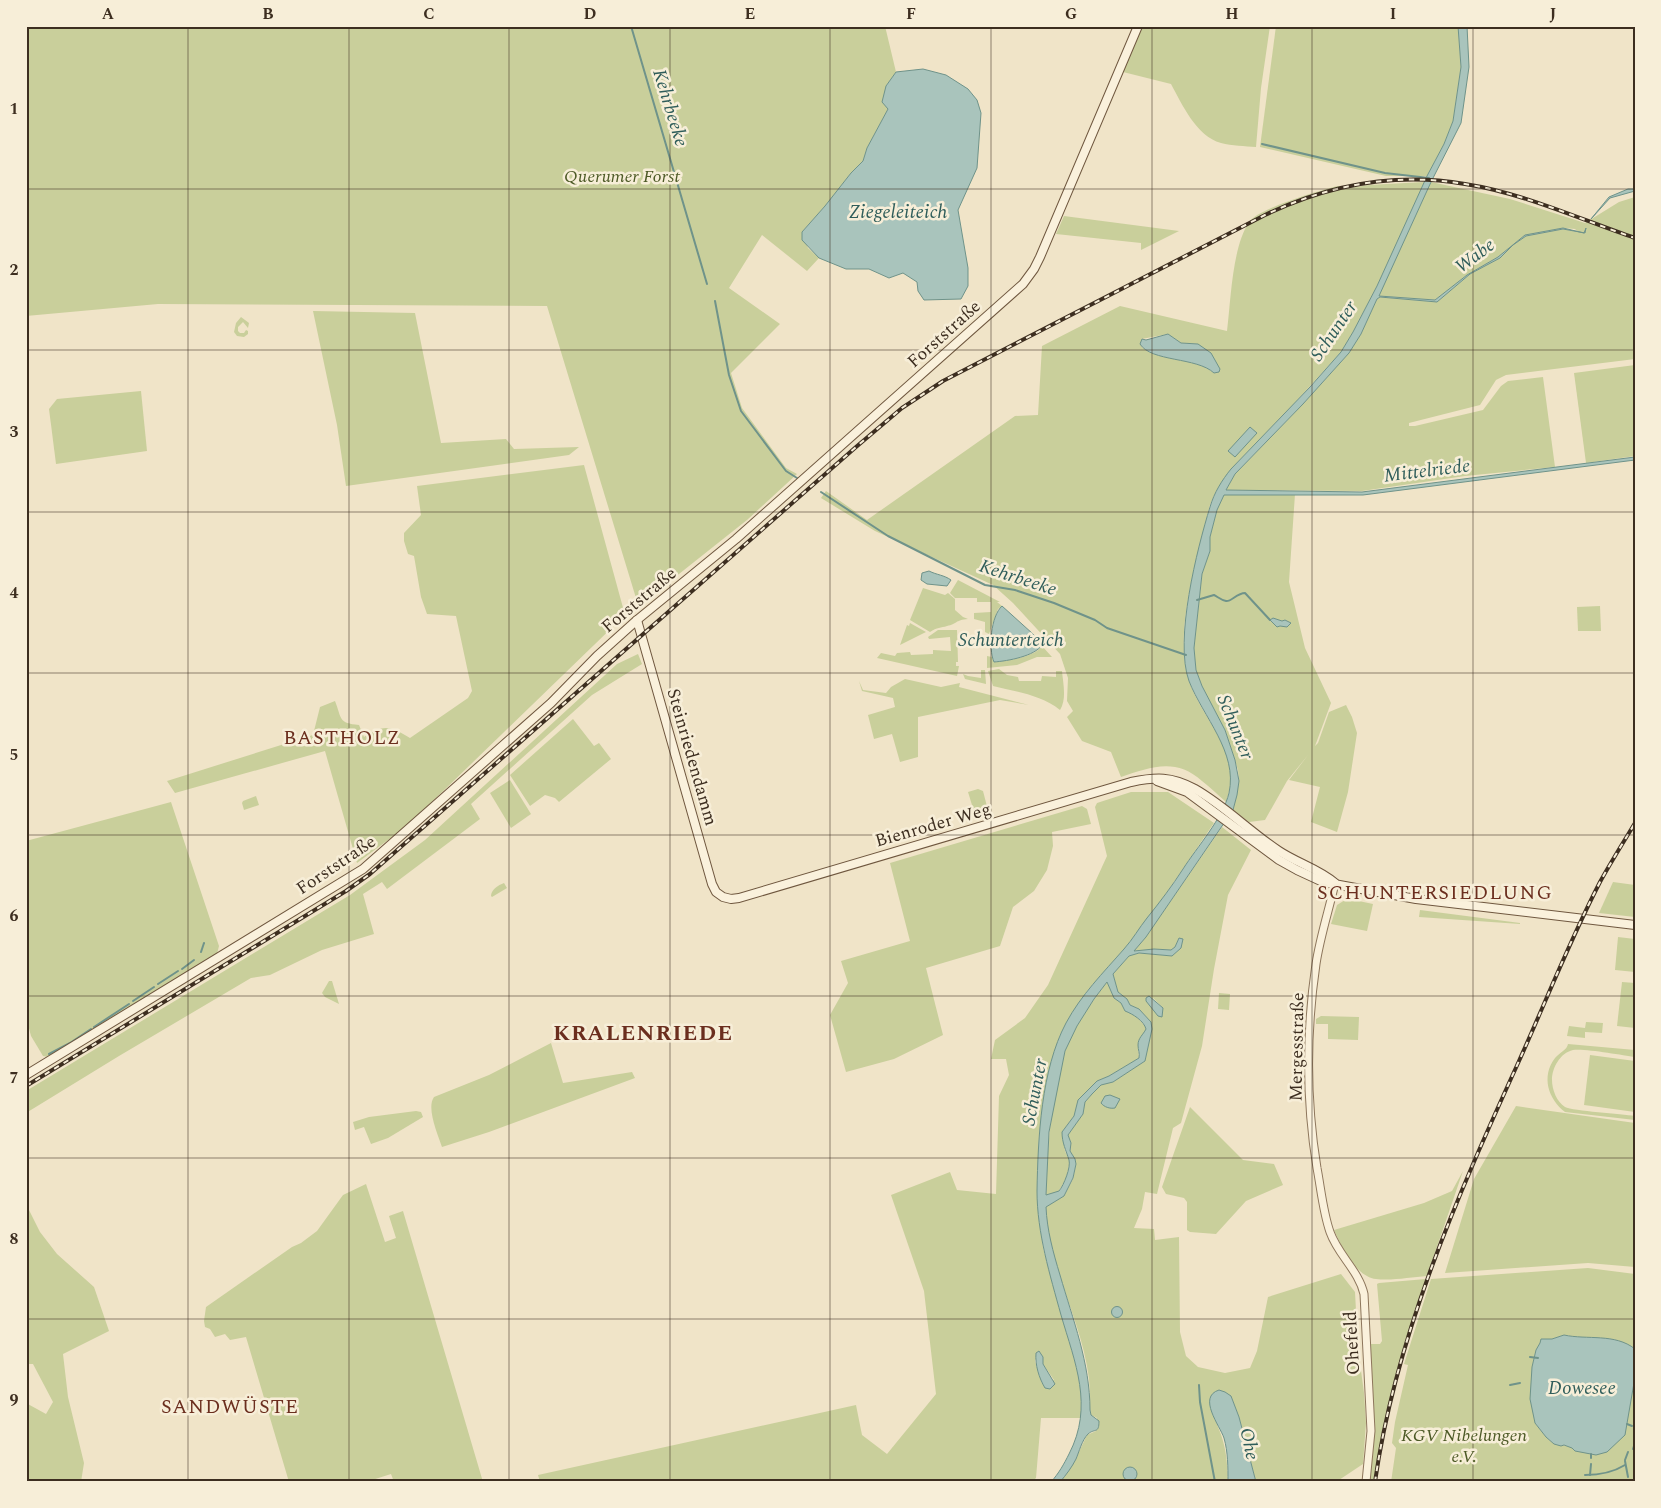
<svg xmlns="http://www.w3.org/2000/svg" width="1661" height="1508" viewBox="0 0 1661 1508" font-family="Spectral,serif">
  <rect width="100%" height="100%" fill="#f0e4c8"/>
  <!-- green -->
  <g fill="#c9cf9b" fill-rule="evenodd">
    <polygon points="26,26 885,26 896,72 886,86 888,109 867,148 863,161 851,173 825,206 802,232 808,248 819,258 807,271 762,235 729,288 780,324 731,373 742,408 786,468 797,474 747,520 650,597 639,601 636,598 547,306 158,304 26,316"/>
    <path d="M 1143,26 L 1270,26 L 1261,88 L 1256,147 C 1245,146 1232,146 1221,143 C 1196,136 1182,104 1171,84 L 1123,72 Z"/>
    <polygon points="1276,26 1458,26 1461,67 1453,121 1444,144 1427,176 1386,176 1260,147"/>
    <path d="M 1425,182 L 1377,286 L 1353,332 L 1341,352 L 1292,406 L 1231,469 C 1223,480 1215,492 1210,505 C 1207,515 1206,525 1203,535 C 1192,574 1176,638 1188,678 C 1198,711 1229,740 1231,776 C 1231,784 1229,793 1226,802 C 1218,795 1211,788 1202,781 C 1176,757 1150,767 1121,777 L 1111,752 L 1082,741 L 1067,717 L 1073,711 L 1067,701 L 1068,678 L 1060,654 L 1013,603 L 993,585 L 875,531 L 821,498 L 826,491 L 867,520 L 1015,416 L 1038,415 L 1042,346 L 1120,306 L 1227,331 C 1231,299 1232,248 1249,222 C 1257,209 1321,190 1338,186 L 1344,189 L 1368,185 ZM 1168,334 L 1181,343 L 1198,344 L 1214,373 C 1197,357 1153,361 1141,346 L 1142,339 Z"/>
    <polygon points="1431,182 1510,199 1585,223 1619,202 1635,197 1635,359 1506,375 1496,380 1480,405 1409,423 1409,426 1415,426 1483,410 1501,386 1508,381 1543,377 1555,467 1465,476 1362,491 1226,490 1235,474 1303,404 1349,353 1361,334 1377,299 1379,297 1437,302 1470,274 1500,258 1513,245 1526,236 1563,229 1578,232 1575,229 1563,228 1525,235 1498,257 1467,275 1435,300 1378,296"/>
    <polygon points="1064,216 1179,231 1141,250 1141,243 1056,234"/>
    <polygon points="313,311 415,313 441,443 506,439 514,449 579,447 569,455 346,486 337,425"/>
    <polygon points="241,317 249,323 248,328 243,322 238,327 238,331 240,333 244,333 246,330 248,331 248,334 244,337 237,336 234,332 236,323"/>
    <polygon points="1635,365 1635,456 1586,463 1574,373"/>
    <polygon points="141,391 147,451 56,464 49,409 57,399"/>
    <path d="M 584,465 L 625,615 L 407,826 L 357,863 L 325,751 L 175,793 L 167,781 L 313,735 L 320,707 L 335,701 C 342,719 338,723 359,725 L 364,737 C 384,724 390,726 410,738 L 468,698 L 472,691 L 456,616 L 427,614 L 421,597 L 414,556 L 408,554 L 404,541 L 404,533 L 421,515 L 417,486 Z"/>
    <polygon points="1224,494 1295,494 1289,582 1305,648 1331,703 1315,746 1318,743 1329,712 1346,705 1352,717 1357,733 1348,792 1337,832 1311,822 1320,787 1289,780 1308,755 1287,781 1265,820 1249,822 1233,810 1239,781 1238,770 1225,730 1202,686 1196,670 1194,648 1202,574 1210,551 1210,537 1217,509"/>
    <polygon points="958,580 1000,602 997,602 1002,606 998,609 989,634 985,632 985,622 974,619 974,613 991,612 991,602 977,602 977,598 955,598 950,593"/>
    <path d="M 923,588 L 945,595 L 948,593 L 955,599 L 955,610 L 963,617 L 968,619 C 955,620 957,624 947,626 C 941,628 937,627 930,632 L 910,620 Z"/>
    <polygon points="1600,606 1601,631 1578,631 1577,607"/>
    <polygon points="910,623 926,632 900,645 907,625 909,626"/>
    <polygon points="938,630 957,630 958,662 956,662 956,666 959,666 957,676 877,658 881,653 895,656 897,653 910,652 911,655 933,654 933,650 951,651 950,637 929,639 928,637"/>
    <path d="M 1042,646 L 1052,657 L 1037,657 L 1017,665 L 987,668 L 987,656 L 992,657 L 994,662 C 1007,661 1035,657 1042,646 Z"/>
    <polygon points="638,654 642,664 592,695 471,804 480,819 387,889 382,882 363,894 374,934 322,950 270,975 251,978 119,1056 26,1113 26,1091 350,895 425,840 617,664"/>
    <path d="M 999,669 L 1007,675 L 1018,677 L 1019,681 L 1041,681 L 1042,676 L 1056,677 L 1056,671 L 1062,671 C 1063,683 1067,699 1060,710 C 1041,695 1017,692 993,686 L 988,671 Z"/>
    <polygon points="981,670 985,670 986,684 965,679 963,674 968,676 981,678"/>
    <polygon points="905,679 941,687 960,683 959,687 1029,705 1000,700 918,717 918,757 900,762 892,734 874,739 868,715 895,707 893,698 862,691 859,681 863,690 886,693 891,687"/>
    <polygon points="573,719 594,746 599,743 611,759 559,802 555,798 545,795 530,806 510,775"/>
    <polygon points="510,780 531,814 511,828 490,793"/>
    <polygon points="978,789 983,791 989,814 976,818 968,792"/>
    <path d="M 1131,792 L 1168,792 L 1214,823 L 1163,898 L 1126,947 L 1087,991 L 1060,1035 L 1049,1074 L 1039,1135 L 1037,1192 L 1043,1248 L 1077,1369 L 1081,1389 L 1081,1418 L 1041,1418 L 1036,1478 L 1032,1482 L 540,1482 L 538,1475 L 856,1405 L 862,1435 L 887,1454 L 936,1394 L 924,1291 L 891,1195 L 950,1172 L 957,1190 L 996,1194 L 999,1096 L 1009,1075 L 1006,1059 L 991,1059 L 995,1040 L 1025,1018 L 1048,985 L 1107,856 L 1095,807 L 1097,803 ZM 1039,1351 L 1043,1357 L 1043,1364 L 1054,1380 L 1042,1383 L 1035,1361 Z"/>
    <polygon points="256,796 259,805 244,810 242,803 243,801"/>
    <polygon points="171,802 219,946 217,954 48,1057 43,1056 31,1036 26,1017 26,841"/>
    <polygon points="1082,806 1087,809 1091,824 1052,832 1053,846 1047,870 1034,891 1013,907 1000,946 926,968 943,1035 894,1059 846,1072 830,1015 848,983 841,961 910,941 890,863"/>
    <path d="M 1222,827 L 1251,850 L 1228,895 L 1214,969 L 1202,1046 L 1181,1123 L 1173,1128 L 1157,1194 L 1145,1192 L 1142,1209 L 1134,1228 L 1154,1229 L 1155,1240 L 1179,1237 L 1180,1332 L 1186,1356 L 1198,1367 L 1225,1373 L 1250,1368 L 1257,1351 L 1268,1297 L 1341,1274 L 1355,1292 L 1358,1348 L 1364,1393 L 1366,1423 L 1363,1464 L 1336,1482 L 1256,1482 L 1239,1417 L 1231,1396 L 1212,1413 C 1225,1441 1227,1452 1228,1482 L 1060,1482 L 1075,1460 L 1087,1435 L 1096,1431 L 1097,1418 L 1091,1415 L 1090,1410 C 1090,1400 1090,1390 1089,1379 C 1082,1320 1048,1266 1045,1207 L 1064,1196 L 1073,1179 L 1076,1164 L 1075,1159 L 1070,1151 L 1071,1143 L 1068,1135 L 1083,1114 L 1085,1102 L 1092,1094 L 1101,1085 L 1113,1082 L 1145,1061 L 1151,1022 L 1139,1009 L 1130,1005 L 1127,999 L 1118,992 L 1113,974 L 1129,956 L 1139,953 L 1172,956 L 1181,948 L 1179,938 L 1175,947 L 1171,950 L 1154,949 L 1133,952 L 1146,937 ZM 1153,998 L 1163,1008 L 1158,1016 L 1152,1006 Z"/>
    <polygon points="1613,882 1635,885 1635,917 1599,913"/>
    <path d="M 504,883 L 507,888 L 492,897 L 491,896 C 491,890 498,885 504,883 Z"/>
    <polygon points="1345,900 1354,900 1373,904 1367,931 1331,924 1337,905"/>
    <polygon points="1420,910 1520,923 1520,924 1419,917"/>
    <polygon points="1618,937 1635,939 1635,972 1615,970"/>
    <polygon points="329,981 332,981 339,1004 325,997 322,993"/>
    <path d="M 1107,982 L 1114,998 L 1121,1003 L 1125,1011 L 1134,1014 L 1145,1026 L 1146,1029 L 1138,1044 L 1139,1058 L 1109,1076 L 1097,1081 L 1078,1100 L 1074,1116 L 1062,1132 L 1065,1151 L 1070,1161 L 1066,1179 L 1058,1192 L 1046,1195 C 1048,1148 1050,1096 1065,1051 C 1074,1026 1091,1003 1107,982 Z"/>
    <polygon points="1622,982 1635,983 1635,1028 1617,1026"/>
    <polygon points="1219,993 1230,994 1229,1010 1218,1009"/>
    <polygon points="1321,1016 1359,1017 1358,1040 1328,1039 1328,1024 1316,1024 1316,1019"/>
    <polygon points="1586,1022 1603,1023 1602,1033 1585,1032 1585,1038 1567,1036 1569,1026 1585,1028"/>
    <path d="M 551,1043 L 563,1083 L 632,1072 L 635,1078 L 489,1132 L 442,1147 C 438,1135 426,1108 434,1097 L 489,1075 Z"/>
    <path d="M 1568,1044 L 1635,1050 L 1635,1057 C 1622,1055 1583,1048 1573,1050 C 1560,1053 1552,1068 1552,1080 C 1552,1090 1557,1102 1565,1107 C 1573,1111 1622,1114 1635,1116 L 1635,1120 L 1565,1112 C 1548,1099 1541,1076 1555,1058 C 1560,1052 1567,1050 1568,1044 Z"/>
    <polygon points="1590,1055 1635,1061 1635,1112 1584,1105"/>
    <polygon points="1516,1106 1635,1123 1635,1267 1588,1263 1445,1273 1474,1179"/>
    <polygon points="1190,1107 1243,1160 1274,1164 1283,1185 1246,1201 1216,1234 1190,1232 1187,1230 1187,1202 1184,1198 1166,1194 1162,1187"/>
    <polygon points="416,1111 421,1112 423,1117 388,1138 371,1144 364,1127 355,1130 353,1122 369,1117"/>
    <path d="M 1463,1171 L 1427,1276 C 1411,1277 1392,1281 1376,1279 C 1356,1277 1341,1246 1334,1230 L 1424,1203 L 1452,1191 Z"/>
    <polygon points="366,1184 385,1242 396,1238 389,1216 403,1211 483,1482 394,1482 391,1474 366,1482 289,1482 246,1337 230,1340 225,1334 215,1337 210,1329 205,1327 204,1321 206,1307 292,1247 301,1243 317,1231 343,1195"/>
    <polygon points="26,1204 40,1232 57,1254 94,1287 109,1331 63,1354 68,1397 84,1463 81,1482 26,1482 26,1403 46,1414 53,1402 33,1364 26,1364"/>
    <polygon points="1588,1268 1635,1274 1635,1349 1631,1346 1564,1335 1541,1343 1536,1350 1532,1367 1535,1423 1546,1437 1554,1444 1607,1452 1612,1446 1628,1412 1635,1377 1635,1482 1391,1482 1396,1448 1392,1443 1395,1422 1408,1365 1404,1364 1431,1279"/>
    <polygon points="1426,1279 1390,1399 1373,1482 1369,1482 1374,1432 1370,1344 1380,1344 1382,1341 1377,1284 1379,1283"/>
  </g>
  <!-- water -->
  <g fill="#a9c4bc" stroke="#6f938a" fill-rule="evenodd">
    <path d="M 1458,26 L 1467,26 L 1469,67 L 1461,123 L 1431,182 L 1379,296 L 1435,300 L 1467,275 L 1498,257 L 1525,235 L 1563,228 L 1584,233 L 1586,228 L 1585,233 L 1563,229 L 1526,236 L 1513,245 L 1500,258 L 1470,274 L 1437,302 L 1380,297 L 1377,299 L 1361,334 L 1349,353 L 1303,404 L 1235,474 L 1226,490 L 1362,492 L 1635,457 L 1635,460 L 1363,495 L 1224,495 L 1217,510 L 1210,537 L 1210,551 L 1202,574 L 1194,648 L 1196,670 L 1202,686 L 1225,730 L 1235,760 L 1239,781 L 1237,795 L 1233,810 L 1146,937 L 1134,951 L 1154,949 L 1171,950 L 1175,947 L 1179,938 L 1183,939 L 1181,948 L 1172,956 L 1139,953 L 1129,956 L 1113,974 L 1118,992 L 1127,999 L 1130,1005 L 1139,1009 L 1151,1022 L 1152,1029 L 1145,1061 L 1113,1082 L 1101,1085 L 1092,1094 L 1085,1102 L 1083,1114 L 1068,1135 L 1071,1143 L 1070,1151 L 1075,1159 L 1076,1164 L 1073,1178 L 1064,1196 L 1046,1207 C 1047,1230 1053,1252 1060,1275 C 1073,1320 1090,1363 1090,1410 L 1091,1415 L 1099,1421 C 1099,1434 1095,1428 1088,1434 C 1082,1440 1079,1452 1076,1459 C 1072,1467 1066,1475 1060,1482 L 1051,1482 C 1059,1473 1064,1464 1069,1454 C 1094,1406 1075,1363 1061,1315 C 1050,1275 1037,1233 1037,1191 C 1038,1138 1041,1070 1066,1023 C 1081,995 1103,973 1124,949 C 1133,939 1139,928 1147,918 C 1160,902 1172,886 1183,869 C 1197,847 1223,818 1229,793 C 1238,752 1203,717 1189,681 C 1174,640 1197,549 1210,507 C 1214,493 1222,480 1231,469 L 1310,387 L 1341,352 L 1353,332 L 1377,286 L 1427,176 L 1444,144 L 1453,121 L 1461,67 ZM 1107,982 L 1114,998 L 1121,1003 L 1125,1011 C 1133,1014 1144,1021 1146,1029 C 1143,1035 1138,1038 1138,1045 C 1138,1050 1140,1053 1139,1058 L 1109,1076 L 1097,1081 L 1078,1100 L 1074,1116 L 1062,1132 C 1062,1143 1066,1150 1069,1160 C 1071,1167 1064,1185 1059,1191 L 1046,1195 L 1049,1132 L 1065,1051 L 1077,1026 L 1094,999 Z"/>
    <polygon points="923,69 946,75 968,89 977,100 981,113 977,168 958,210 968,268 968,286 961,299 924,300 918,291 917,282 903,273 889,278 869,269 846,269 819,258 802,240 802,232 825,206 851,173 863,161 867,148 888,109 882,102 886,86 896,72"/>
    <polygon points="1628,189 1635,189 1635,191 1610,198 1591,219 1609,197"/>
    <path d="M 1168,334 L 1181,343 L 1198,344 L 1211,353 L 1220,369 L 1219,372 L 1214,373 C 1197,357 1151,362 1140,344 L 1142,339 L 1146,340 Z"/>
    <polygon points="1250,427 1257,433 1235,457 1228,451"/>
    <path d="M 929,571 C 937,575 944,575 951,580 L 947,586 L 927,584 L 921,580 L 922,573 Z"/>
    <path d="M 1002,606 L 1033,634 L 1042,645 C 1035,656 1008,661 994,662 C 988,648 991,616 1002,606 Z"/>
    <polygon points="1273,618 1282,621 1285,620 1291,623 1287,627 1280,626 1277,627 1270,620"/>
    <polygon points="1149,996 1163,1008 1162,1017 1158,1016 1146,1001 1146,998"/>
    <path d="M 1110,1095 L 1120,1099 L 1115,1108 C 1110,1109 1104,1107 1101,1103 L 1105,1096 Z"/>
    <circle cx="1117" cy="1312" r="5.5"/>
    <path d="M 1564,1335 C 1587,1340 1615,1333 1635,1349 L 1635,1377 L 1625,1435 L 1607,1452 L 1596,1455 L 1575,1451 L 1572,1448 L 1564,1445 L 1561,1446 L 1554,1444 L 1546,1437 L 1535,1423 L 1530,1399 L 1532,1367 L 1536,1350 L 1540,1343 L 1541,1339 L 1552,1339 Z"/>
    <path d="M 1039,1351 L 1043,1357 L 1043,1364 L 1055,1384 L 1050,1389 L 1045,1388 C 1039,1378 1035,1365 1036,1353 Z"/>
    <path d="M 1219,1390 L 1225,1392 L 1231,1396 L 1239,1417 L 1256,1482 L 1228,1482 C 1228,1467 1228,1452 1224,1438 C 1220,1426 1197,1397 1219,1390 Z"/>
    <circle cx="1130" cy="1474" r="7"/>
  </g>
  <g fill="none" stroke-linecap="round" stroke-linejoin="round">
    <!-- stream -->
    <g stroke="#6f938a" stroke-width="2">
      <polyline points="631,26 707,284"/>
      <polyline points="1262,144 1385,173 1429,178"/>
      <polyline points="715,301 729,375 741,411 786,471 797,478"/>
      <polyline points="821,492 888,536 985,585 1015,590 1054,603 1095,620 1107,628 1186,655"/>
      <path d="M 1197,600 L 1214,595 C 1218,597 1221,600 1226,601 C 1231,602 1237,593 1245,593 L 1270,620"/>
      <polyline points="1634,632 1635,632"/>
      <polyline points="201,952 204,943"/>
      <polyline points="182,969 194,960"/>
      <polyline points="158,984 178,971"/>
      <polyline points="133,1001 154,987"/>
      <polyline points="94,1027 129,1004"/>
      <polyline points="49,1054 70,1043 91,1029"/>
      <polyline points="1530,1357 1538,1358"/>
      <polyline points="1199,1385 1200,1402 1215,1482"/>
      <polyline points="1510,1385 1520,1383"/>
      <polyline points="1627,1424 1632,1426"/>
      <polyline points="1634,1427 1635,1427"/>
      <polyline points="1633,1449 1635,1443"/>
      <polyline points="1591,1458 1591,1454"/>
      <polyline points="1625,1460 1628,1452"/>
      <polyline points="1625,1461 1628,1477"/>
      <path d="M 1585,1475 C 1600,1475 1612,1473 1625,1465"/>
      <polyline points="1590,1475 1591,1464"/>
      <polyline points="1628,1480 1630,1482"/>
    </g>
    <!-- tertiary casing -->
    <g stroke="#8d765c" stroke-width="9">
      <path id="tertiary" d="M 1335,883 C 1329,910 1320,937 1316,964 C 1306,1032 1306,1101 1317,1168 C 1321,1189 1323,1212 1330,1232 C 1338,1255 1359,1271 1364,1294 L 1371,1431 L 1366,1482"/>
    </g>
    <!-- secondary casing -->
    <g stroke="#6f573f" stroke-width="10">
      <g id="secondary">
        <path d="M 637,620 L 712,884 L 716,892 L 723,897 L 731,899 L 739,898 L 1131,782 C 1156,777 1171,776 1195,789 C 1225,806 1250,832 1279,851 C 1297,863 1319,869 1335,883"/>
        <polyline points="1157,781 1187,792 1279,860 1297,870 1323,882 1416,899 1635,925"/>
        <polyline points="26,1075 363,869 551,703 597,656 637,620 736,539 1023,284 1034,269 1040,257 1138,26"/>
      </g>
    </g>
    <!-- tertiary -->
    <use href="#tertiary" stroke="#faf1dc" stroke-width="7"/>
    <!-- secondary -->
    <use href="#secondary" stroke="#faf1dc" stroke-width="8"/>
    <!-- rail casing -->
    <g stroke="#3d2e20" stroke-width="4">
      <g id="rail">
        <path d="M 26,1086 L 346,891 L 370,874 L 856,447 L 902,408 L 943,381 L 1265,215 C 1328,185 1395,172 1465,184 C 1523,193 1579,219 1635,238"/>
        <path d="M 1375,1482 C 1396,1334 1458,1195 1519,1061 C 1546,1001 1570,940 1600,882 C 1611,862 1623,843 1635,823"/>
      </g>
    </g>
    <!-- rail -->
    <use href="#rail" stroke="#f7eed8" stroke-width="2" stroke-dasharray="5.5" stroke-linecap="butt"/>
  </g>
  <!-- grid -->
  <path fill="none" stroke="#3d2e20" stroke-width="1" stroke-opacity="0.55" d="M 188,26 L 188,1482M 349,26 L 349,1482M 509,26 L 509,1482M 670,26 L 670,1482M 830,26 L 830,1482M 991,26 L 991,1482M 1152,26 L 1152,1482M 1312,26 L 1312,1482M 1473,26 L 1473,1482M 26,189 L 1635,189M 26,350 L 1635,350M 26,512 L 1635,512M 26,673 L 1635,673M 26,835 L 1635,835M 26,996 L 1635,996M 26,1158 L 1635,1158M 26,1319 L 1635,1319"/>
  <g text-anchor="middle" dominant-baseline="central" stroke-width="5" stroke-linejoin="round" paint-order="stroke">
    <!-- park labels -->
    <g font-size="18" font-style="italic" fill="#4d5a26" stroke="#f7eed8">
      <text x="622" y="176">Querumer Forst</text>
      <text x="1464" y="1435">KGV Nibelungen<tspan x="1464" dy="21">e.V.</tspan></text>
    </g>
    <!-- street labels -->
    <g font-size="18" fill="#3d2e20" stroke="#f7eed8">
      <text transform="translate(944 334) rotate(-42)">Forststraße</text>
      <text transform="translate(639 600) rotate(-40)">Forststraße</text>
      <text transform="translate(692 757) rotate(74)">Steinriedendamm</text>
      <text transform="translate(933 825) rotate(-16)">Bienroder Weg</text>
      <text transform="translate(336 865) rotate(-34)">Forststraße</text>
      <text transform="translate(1297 1047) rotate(-89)">Mergesstraße</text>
      <text transform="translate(1352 1343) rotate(-93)">Ohefeld</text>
    </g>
    <!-- water labels -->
    <g font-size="19" font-style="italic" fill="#2f5d5a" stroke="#f7eed8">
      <text transform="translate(670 108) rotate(73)">Kehrbeeke</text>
      <text x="898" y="212">Ziegeleiteich</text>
      <text transform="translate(1475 256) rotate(-37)">Wabe</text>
      <text transform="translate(1334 331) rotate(-56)">Schunter</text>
      <text transform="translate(1427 471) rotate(-7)">Mittelriede</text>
      <text transform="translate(1018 578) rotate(18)">Kehrbeeke</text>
      <text x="1011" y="640">Schunterteich</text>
      <text transform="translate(1235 727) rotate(68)">Schunter</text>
      <text transform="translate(1035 1092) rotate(-79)">Schunter</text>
      <text x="1582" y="1388">Dowesee</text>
      <text transform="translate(1249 1444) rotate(78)">Ohe</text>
    </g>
    <!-- quarter labels -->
    <g font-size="20" letter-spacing="1" fill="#6b2e1e" stroke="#f7eed8">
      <text x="342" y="738">BASTHOLZ</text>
      <text x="1435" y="893">SCHUNTERSIEDLUNG</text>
      <text x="230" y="1407">SANDWÜSTE</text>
    </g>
    <!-- district labels -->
    <g font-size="22" font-weight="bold" letter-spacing="1" fill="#6b2e1e" stroke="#f7eed8">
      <text x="643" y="1033">KRALENRIEDE</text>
    </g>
  </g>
  <!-- border -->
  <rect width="1661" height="1508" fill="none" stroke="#f7eed8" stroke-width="55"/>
  <rect x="28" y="28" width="1606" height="1452" fill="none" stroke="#3d2e20" stroke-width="2"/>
  <g font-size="16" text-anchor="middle" font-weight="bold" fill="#3d2e20">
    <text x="108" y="19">A</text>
    <text x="268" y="19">B</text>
    <text x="429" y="19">C</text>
    <text x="590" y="19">D</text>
    <text x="750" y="19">E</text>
    <text x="911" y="19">F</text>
    <text x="1071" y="19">G</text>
    <text x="1232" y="19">H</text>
    <text x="1393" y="19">I</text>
    <text x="1553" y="19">J</text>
    <text x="14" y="114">1</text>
    <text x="14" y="275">2</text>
    <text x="14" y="437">3</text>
    <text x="14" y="598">4</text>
    <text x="14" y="760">5</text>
    <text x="14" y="921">6</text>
    <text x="14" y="1083">7</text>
    <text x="14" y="1244">8</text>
    <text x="14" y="1405">9</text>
  </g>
</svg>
